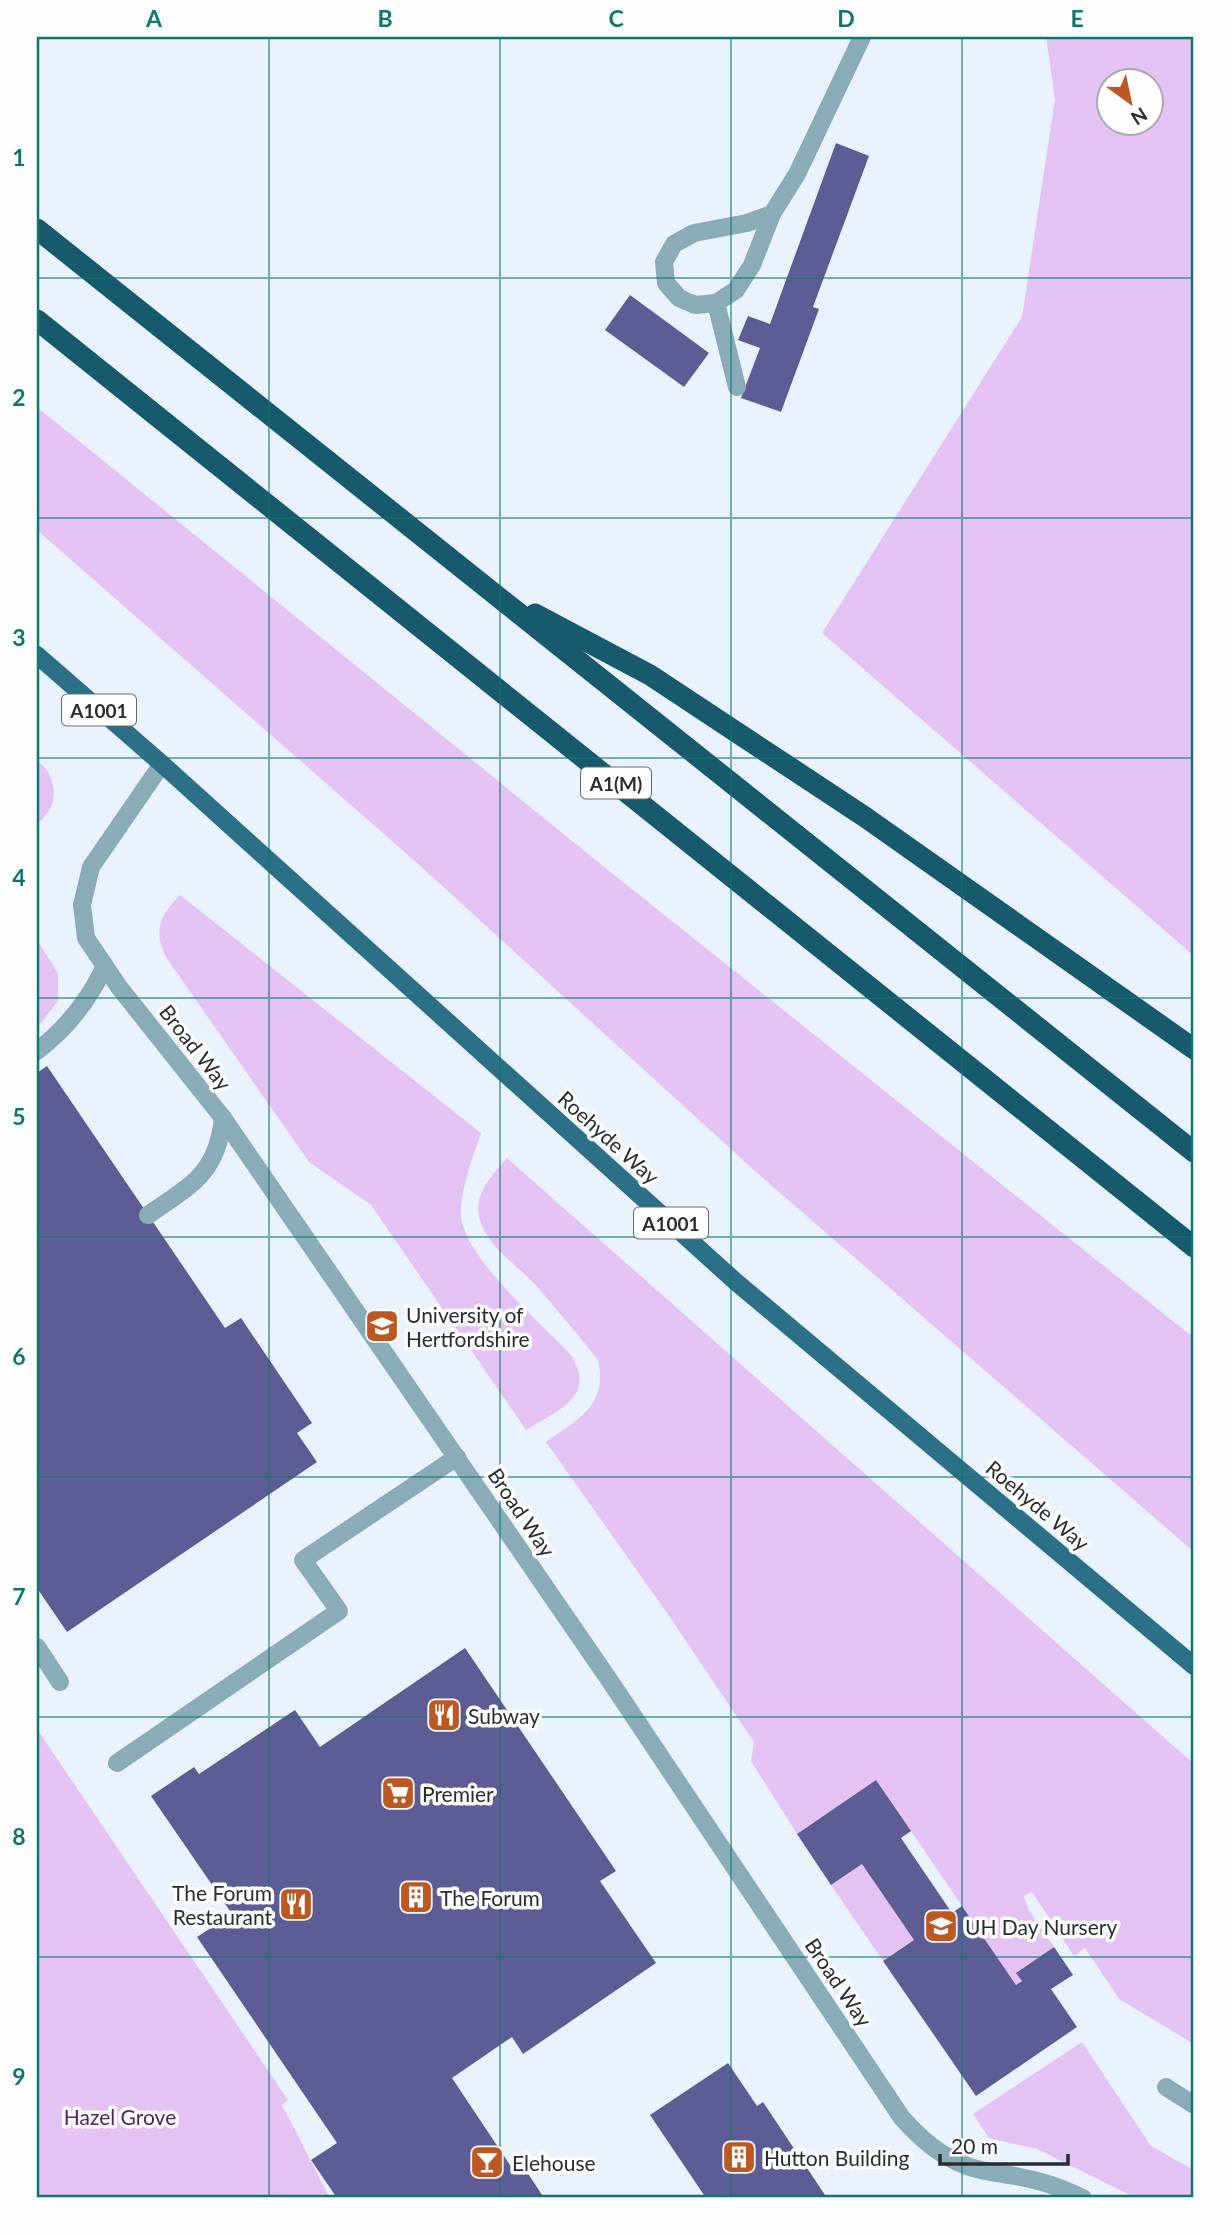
<svg xmlns="http://www.w3.org/2000/svg" width="1231" height="2235" viewBox="0 0 1231 2235" font-family="Lato,sans-serif">
  <rect width="100%" height="100%" fill="#eaf2fd"/>
  <!-- green -->
  <g fill="#e4c3f4" fill-rule="evenodd">
    <path d="M 1046,37 L 1194,37 L 1194,956 L 822,633 L 1022,317 L 1055,99 ZM 1108,80 L 1150,80 L 1150,122 L 1108,122 Z"/>
    <polygon points="37,407 603,866 1194,1338 1194,1552 756,1172 417,863 37,530"/>
    <path d="M 37,761 C 51,769 58,791 51,807 C 48,813 41,820 37,826 Z"/>
    <path d="M 180,895 L 481,1133 C 473,1158 457,1196 462,1222 C 471,1263 541,1323 571,1355 C 597,1397 558,1410 526,1430 L 371,1205 L 309,1162 L 166,957 C 153,931 160,915 180,895 Z"/>
    <polygon points="37,940 58,973 58,1001 37,1028"/>
    <path d="M 507,1158 L 1194,1764 L 1194,2044 L 1119,1999 L 1085,1948 L 1074,1956 L 1032,1892 L 1024,1896 L 1028,1909 L 1054,1947 L 1017,1972 L 1022,1981 L 1016,1985 L 876,1780 L 797,1834 L 751,1761 L 754,1742 L 669,1616 L 546,1442 C 578,1419 608,1406 598,1360 C 579,1336 559,1312 539,1289 C 519,1265 480,1244 478,1209 C 478,1189 495,1172 507,1158 Z"/>
    <path d="M 37,1729 L 288,2100 L 282,2105 C 299,2136 313,2167 330,2198 L 37,2198 Z"/>
    <polygon points="862,1864 914,1940 883,1961 831,1885"/>
    <polygon points="1082,2042 1151,2146 1194,2170 1194,2198 1136,2198 1037,2149 989,2138 973,2114"/>
  </g>
  <!-- building -->
  <g fill="#5e5c95">
    <polygon points="836,143 869,156 813,307 819,309 781,412 741,398 760,348 738,340 748,316 770,324"/>
    <polygon points="630,295 709,353 684,387 605,330"/>
    <polygon points="47,1066 225,1328 241,1318 312,1423 297,1433 317,1462 67,1632 37,1588 37,1073"/>
    <polygon points="465,1648 616,1871 600,1881 656,1963 523,2054 512,2037 452,2078 510,2165 525,2169 544,2198 337,2198 311,2160 337,2143 197,1937 232,1914 151,1796 194,1767 199,1774 295,1710 320,1747"/>
    <polygon points="876,1780 911,1831 901,1838 952,1913 962,1906 1016,1985 1022,1981 1016,1973 1054,1947 1073,1975 1051,1989 1077,2027 976,2096 883,1961 914,1940 862,1864 831,1885 797,1834"/>
    <polygon points="728,2063 757,2106 763,2102 827,2198 706,2198 650,2115"/>
  </g>
  <g fill="none" stroke-linecap="round" stroke-linejoin="round">
    <!-- lane -->
    <g stroke="#8aabb8" stroke-width="18">
      <polyline points="772,214 747,223 694,233 674,244 664,262 666,283 679,298 695,305 716,303 736,290 752,265 772,214 797,174 862,37"/>
      <polyline points="716,303 737,387"/>
      <path d="M 162,764 L 91,867 L 82,905 L 86,938 L 119,987 L 223,1118 L 612,1684 L 902,2118 C 921,2139 940,2156 967,2166 C 983,2172 999,2173 1015,2176 C 1039,2180 1061,2187 1083,2198"/>
      <path d="M 37,1051 C 67,1028 89,1000 105,966"/>
      <path d="M 148,1215 C 191,1185 217,1174 223,1118"/>
      <polyline points="37,1647 60,1682"/>
      <polyline points="117,1763 339,1611 303,1560 457,1457"/>
      <polyline points="1166,2087 1194,2105"/>
    </g>
    <!-- primary -->
    <polyline stroke="#2c7087" stroke-width="18" points="37,655 162,764 736,1282 1194,1666"/>
    <!-- highway -->
    <g stroke="#17596d" stroke-width="21">
      <polyline points="37,229 1194,1152"/>
      <polyline points="37,320 1194,1247"/>
      <polyline points="535,614 650,675 865,817 1194,1049"/>
    </g>
  </g>
  <!-- grid -->
  <path fill="none" stroke="#0f766e" stroke-width="2" stroke-opacity="0.55" d="M 269,37 L 269,2198M 500,37 L 500,2198M 731,37 L 731,2198M 962,37 L 962,2198M 37,278 L 1194,278M 37,518 L 1194,518M 37,758 L 1194,758M 37,998 L 1194,998M 37,1237 L 1194,1237M 37,1477 L 1194,1477M 37,1717 L 1194,1717M 37,1957 L 1194,1957"/>
  <!-- icons -->
  <defs>
    <g id="university-square" transform="scale(1.75)"><rect x="-9" y="-9" width="18" height="18" rx="4" fill="#bc5922" stroke="#fefefe"/><path d="M0-5L7-2L0 1L-7-2ZM-4 1L0 2.5L4 1V4Q0 6-4 4Z" fill="#fff"/></g>
    <g id="restaurant-square" transform="scale(1.75)"><rect x="-9" y="-9" width="18" height="18" rx="4" fill="#bc5922" stroke="#fefefe"/><path d="M-5-6h1v4h1v-4h1v4h1v-4h1v5L-1.5 .5V6h-2V.5L-5-1ZM5-6V6H3V1.5H1.5Q1.5-4 5-6Z" fill="#fff"/></g>
    <g id="supermarket-square" transform="scale(1.75)"><rect x="-9" y="-9" width="18" height="18" rx="4" fill="#bc5922" stroke="#fefefe"/><path d="M-6-5.5h2.5l.6 2H6L4.5 2H-2.5L-4.4-4H-6ZM-1.5 3.2a1.3 1.3 0 1 0 .1 0ZM3 3.2a1.3 1.3 0 1 0 .1 0Z" fill="#fff"/></g>
    <g id="building-square" transform="scale(1.75)"><rect x="-9" y="-9" width="18" height="18" rx="4" fill="#bc5922" stroke="#fefefe"/><path d="M-4-6H4V6H1V3H-1V6H-4ZM-2.5-4.3h1.7v1.8h-1.7ZM.8-4.3h1.7v1.8H.8ZM-2.5-1h1.7V.8h-1.7ZM.8-1h1.7V.8H.8Z" fill="#fff"/></g>
    <g id="school-square" transform="scale(1.75)"><rect x="-9" y="-9" width="18" height="18" rx="4" fill="#bc5922" stroke="#fefefe"/><path d="M0-5L7-2L0 1L-7-2ZM-4 1L0 2.5L4 1V4Q0 6-4 4Z" fill="#fff"/></g>
    <g id="bar-square" transform="scale(1.75)"><rect x="-9" y="-9" width="18" height="18" rx="4" fill="#bc5922" stroke="#fefefe"/><path d="M-6-5H6L.8 .8V4.5H3.5V6h-7V4.5H-.8V.8Z" fill="#fff"/></g>
  </defs>
  <g fill-rule="evenodd">
    <use href="#university-square" x="382" y="1326"/>
    <use href="#restaurant-square" x="444" y="1715"/>
    <use href="#supermarket-square" x="398" y="1793"/>
    <use href="#building-square" x="416" y="1897"/>
    <use href="#restaurant-square" x="296" y="1904"/>
    <use href="#school-square" x="941" y="1926"/>
    <use href="#building-square" x="739" y="2157"/>
    <use href="#bar-square" x="487" y="2162"/>
  </g>
  <g text-anchor="middle" dominant-baseline="central" stroke-width="7" stroke-linejoin="round" paint-order="stroke">
    <!-- shield labels -->
    <g fill="#fefefe" stroke="#696c6e" stroke-width="2">
      <rect x="62" y="694.5" width="74" height="31" rx="5"/>
      <rect x="581" y="767.5" width="70" height="31" rx="5"/>
      <rect x="634" y="1207.5" width="74" height="31" rx="5"/>
    </g>
    <g font-size="19" font-weight="bold" fill="#292d30">
      <text x="99" y="710">A1001</text>
      <text x="616" y="783">A1(M)</text>
      <text x="671" y="1223">A1001</text>
    </g>
    <!-- street labels -->
    <g font-size="21" fill="#292d30" stroke="#fefefe">
      <text transform="translate(196 1047) rotate(52)">Broad Way</text>
      <text transform="translate(609 1137) rotate(42)">Roehyde Way</text>
      <text transform="translate(1038 1505) rotate(40)">Roehyde Way</text>
      <text transform="translate(522 1512) rotate(56)">Broad Way</text>
      <text transform="translate(839 1982) rotate(56)">Broad Way</text>
    </g>
    <!-- poi labels -->
    <g font-size="21" fill="#292d30" stroke="#fefefe" text-anchor="start">
      <text x="406" y="1314">University of<tspan x="406" dy="24">Hertfordshire</tspan></text>
      <text x="468" y="1715">Subway</text>
      <text x="422" y="1793">Premier</text>
      <text x="272" y="1892" text-anchor="end">The Forum<tspan x="272" dy="24">Restaurant</tspan></text>
      <text x="440" y="1897">The Forum</text>
      <text x="965" y="1926">UH Day Nursery</text>
      <text x="764" y="2157">Hutton Building</text>
      <text x="512" y="2162">Elehouse</text>
    </g>
    <!-- park labels -->
    <g font-size="21" fill="#522366" stroke="#fefefe">
      <text x="120" y="2116">Hazel Grove</text>
    </g>
  </g>
  <!-- border -->
  <rect width="1231" height="2235" fill="none" stroke="#fefefe" stroke-width="77"/>
  <!-- north arrow -->
  <g transform="translate(1130 102) rotate(147)"><circle r="33" fill="#fefefe" stroke="#a9aaac" stroke-width="2"/>
  <path d="M0-5L12 26L0 18L-12 26Z" fill="#bc5922"/>
  <text y="-10" font-size="19" font-weight="bold" text-anchor="middle" fill="#292d30">N</text>
  </g>
  <!-- scale -->
  <path d="M940 2154v10h128v-10" fill="none" stroke="#292d30" stroke-width="3.5"/>
  <text x="951" y="2154" font-size="21" fill="#292d30" stroke="#fefefe" stroke-width="5" paint-order="stroke">20 m</text>
  <rect x="38" y="38" width="1154" height="2158" fill="none" stroke="#0f766e" stroke-width="2.5"/>
  <g font-size="23" text-anchor="middle" font-weight="bold" fill="#0f766e">
    <text x="154" y="27">A</text>
    <text x="385" y="27">B</text>
    <text x="616" y="27">C</text>
    <text x="846" y="27">D</text>
    <text x="1077" y="27">E</text>
    <text x="19" y="166">1</text>
    <text x="19" y="406">2</text>
    <text x="19" y="646">3</text>
    <text x="19" y="886">4</text>
    <text x="19" y="1125">5</text>
    <text x="19" y="1365">6</text>
    <text x="19" y="1605">7</text>
    <text x="19" y="1845">8</text>
    <text x="19" y="2085">9</text>
  </g>
</svg>
